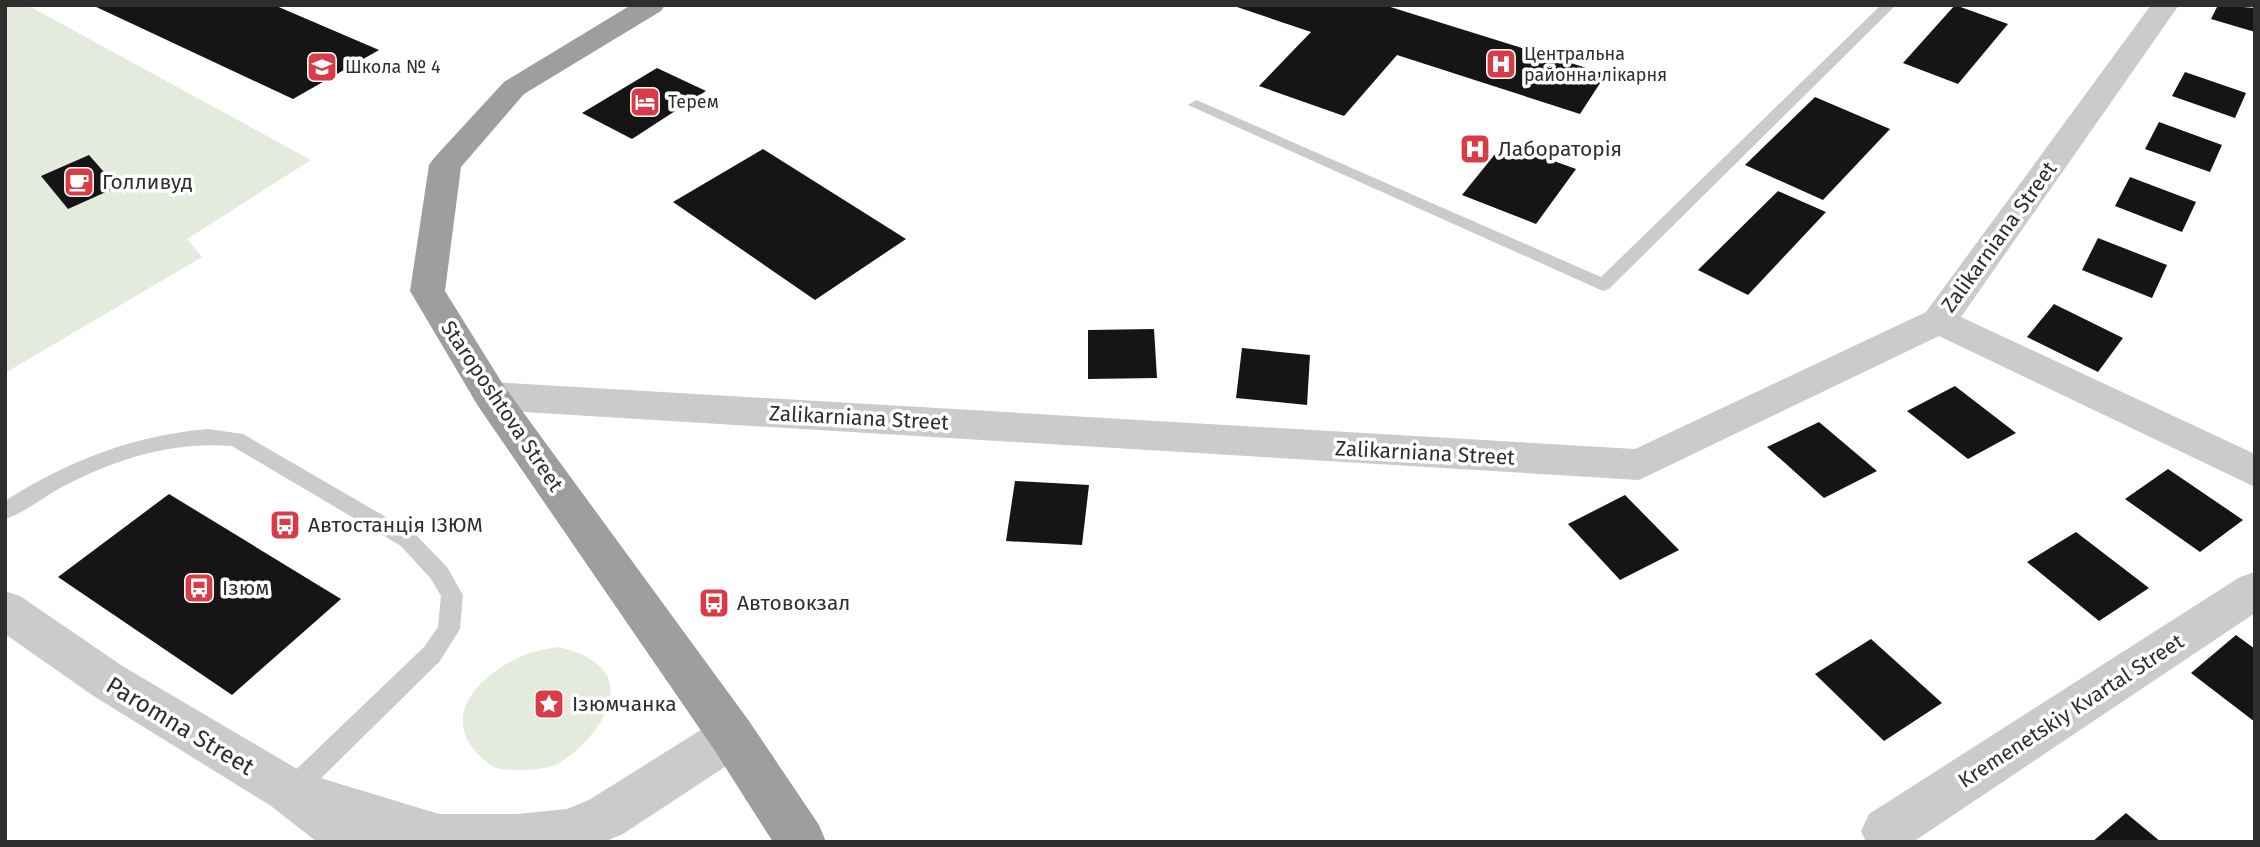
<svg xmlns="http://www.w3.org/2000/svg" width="2260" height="847" viewBox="0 0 2260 847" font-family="'Fira Sans',sans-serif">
  <rect width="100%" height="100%" fill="#fff"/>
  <!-- green -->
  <g fill="#e4ebdd">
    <polygon points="5,5 27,5 311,160 187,239 202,257 5,373"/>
    <path d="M 558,647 C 576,652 592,656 604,671 C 628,702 582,753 555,765 C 542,770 526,770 513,770 C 505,769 499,770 492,766 C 434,725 472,679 522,656 C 533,651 547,649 558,647 Z"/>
  </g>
  <!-- building -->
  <g fill="#151515">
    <polygon points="92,5 274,5 379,50 293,99"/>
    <polygon points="1231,5 1384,5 1606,74 1580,114 1397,55 1344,116 1259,86 1311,32"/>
    <polygon points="1955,5 2008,24 1958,84 1903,63"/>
    <polygon points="2218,5 2255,8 2255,32 2211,19"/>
    <polygon points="657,68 706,91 632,139 582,113"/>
    <polygon points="2185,72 2246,93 2235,118 2172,96"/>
    <polygon points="1815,97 1890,129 1823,200 1745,165"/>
    <polygon points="2159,122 2222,145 2210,172 2145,149"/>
    <polygon points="1504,143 1576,169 1536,224 1462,195"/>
    <polygon points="763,149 906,239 815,300 673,202"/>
    <polygon points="89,155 117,187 68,209 41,176"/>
    <polygon points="2130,177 2196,202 2182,232 2115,206"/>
    <polygon points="1778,191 1826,212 1748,295 1698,270"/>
    <polygon points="2098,238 2167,265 2152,298 2082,270"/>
    <polygon points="2054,304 2123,338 2098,372 2027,337"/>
    <polygon points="1154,329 1157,378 1088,379 1088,330"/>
    <polygon points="1242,348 1310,355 1307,405 1236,398"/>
    <polygon points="1955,386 2016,433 1968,459 1907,411"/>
    <polygon points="1819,422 1877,471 1824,498 1767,447"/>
    <polygon points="2168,469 2243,520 2200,552 2125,499"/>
    <polygon points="1015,481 1089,485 1082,545 1006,541"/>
    <polygon points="169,494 341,599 232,695 58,577"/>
    <polygon points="1625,495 1679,550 1620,580 1568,524"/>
    <polygon points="2076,532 2149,588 2099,621 2027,562"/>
    <polygon points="2236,635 2255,649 2255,722 2191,673"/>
    <polygon points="1871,639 1942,703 1884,741 1815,674"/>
    <polygon points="2126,813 2161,842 2092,842"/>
  </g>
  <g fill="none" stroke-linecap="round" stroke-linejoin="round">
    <!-- service -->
    <g fill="#cbcbcb" fill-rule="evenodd">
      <polygon points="1881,5 1896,5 1609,289 1603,291 1188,105 1196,100 1201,102 1601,277"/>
      <path d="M 208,429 L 243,434 L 415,534 L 447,567 L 463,595 L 460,629 L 440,661 L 300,799 L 291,802 L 282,799 L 279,791 L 282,783 L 424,647 L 438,627 L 441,596 L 431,579 L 401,546 L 232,446 C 172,441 115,459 62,487 C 43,497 25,513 5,519 L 5,501 C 67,461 135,435 208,429 Z"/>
    </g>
    <!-- minor -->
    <g fill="#cbcbcb" fill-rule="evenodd">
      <polygon points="2151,5 2179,5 1961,317 2255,454 2255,487 1939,336 1639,480 491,410 478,406 472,396 478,386 491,382 1635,449 1926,312"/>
      <polygon points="2255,572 2255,613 1913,842 1866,842 1861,831 1869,814 2240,577"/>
      <polygon points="5,591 20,596 124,667 304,773 439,814 517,814 567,809 589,800 715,721 732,715 749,721 755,736 749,751 623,834 604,842 317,842 271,806 92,695 5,634"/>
    </g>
    <!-- trunk -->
    <polygon fill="#9e9e9e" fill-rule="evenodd" points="631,5 665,5 661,11 524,94 461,167 445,291 504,386 749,721 819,825 826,842 773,842 715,751 478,406 410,291 429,165 434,158 504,82"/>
  </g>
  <!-- icons -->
  <defs>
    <g id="hospital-square" transform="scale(1.575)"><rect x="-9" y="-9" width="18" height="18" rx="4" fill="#d93c46" stroke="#fff"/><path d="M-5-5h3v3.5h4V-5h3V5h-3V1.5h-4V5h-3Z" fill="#fff"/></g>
    <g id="school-square" transform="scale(1.575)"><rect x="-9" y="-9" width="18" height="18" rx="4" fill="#d93c46" stroke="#fff"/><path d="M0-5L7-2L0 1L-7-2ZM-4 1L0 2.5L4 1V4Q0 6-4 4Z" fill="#fff"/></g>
    <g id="hotel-square" transform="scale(1.575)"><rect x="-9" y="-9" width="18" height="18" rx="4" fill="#d93c46" stroke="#fff"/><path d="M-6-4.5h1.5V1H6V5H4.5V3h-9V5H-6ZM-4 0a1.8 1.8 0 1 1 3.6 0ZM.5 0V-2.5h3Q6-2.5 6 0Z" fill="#fff"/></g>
    <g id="cafe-square" transform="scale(1.575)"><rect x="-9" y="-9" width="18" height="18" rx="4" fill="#d93c46" stroke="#fff"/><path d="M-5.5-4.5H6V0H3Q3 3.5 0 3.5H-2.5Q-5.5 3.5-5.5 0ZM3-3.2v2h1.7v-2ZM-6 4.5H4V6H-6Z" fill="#fff"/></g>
    <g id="bus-square" transform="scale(1.575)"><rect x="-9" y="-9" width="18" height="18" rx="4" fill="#d93c46" stroke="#fff"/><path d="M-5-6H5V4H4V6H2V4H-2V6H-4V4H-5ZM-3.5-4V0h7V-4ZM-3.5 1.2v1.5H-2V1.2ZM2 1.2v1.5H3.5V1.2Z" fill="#fff"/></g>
    <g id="sight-square" transform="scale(1.575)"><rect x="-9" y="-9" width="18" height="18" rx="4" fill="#d93c46" stroke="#fff"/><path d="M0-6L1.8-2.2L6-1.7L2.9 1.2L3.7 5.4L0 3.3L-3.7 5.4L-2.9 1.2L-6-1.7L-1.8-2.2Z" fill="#fff"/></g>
  </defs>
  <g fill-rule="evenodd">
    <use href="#hospital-square" x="1501" y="64"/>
    <use href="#school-square" x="322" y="67"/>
    <use href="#hotel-square" x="645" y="102"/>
    <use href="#hospital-square" x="1475" y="149"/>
    <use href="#cafe-square" x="79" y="182"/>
    <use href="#bus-square" x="285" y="525"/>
    <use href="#bus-square" x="199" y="588"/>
    <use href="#bus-square" x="714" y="603"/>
    <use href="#sight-square" x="549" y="704"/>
  </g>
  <g text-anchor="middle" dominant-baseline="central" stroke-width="7" stroke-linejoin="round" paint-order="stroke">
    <!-- far-poi labels -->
    <g font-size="18" fill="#2e2e2e" stroke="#fff" text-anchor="start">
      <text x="1524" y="54">Центральна<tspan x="1524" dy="21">районна лікарня</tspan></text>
      <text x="345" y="67">Школа № 4</text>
      <text x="668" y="102">Терем</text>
    </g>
    <!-- poi labels -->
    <g font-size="21" fill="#2e2e2e" stroke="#fff" text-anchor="start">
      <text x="1498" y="149">Лабораторія</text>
      <text x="102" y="182">Голливуд</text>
      <text x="308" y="525">Автостанція ІЗЮМ</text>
      <text x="222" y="588">Ізюм</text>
      <text x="737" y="603">Автовокзал</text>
      <text x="572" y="704">Ізюмчанка</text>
    </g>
    <!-- street labels -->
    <g font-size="21" fill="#2e2e2e" stroke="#fff">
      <text transform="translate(1999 237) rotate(-54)">Zalikarniana Street</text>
      <text transform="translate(502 406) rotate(56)">Staroposhtova Street</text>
      <text transform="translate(859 418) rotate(3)">Zalikarniana Street</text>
      <text transform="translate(1425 453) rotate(3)">Zalikarniana Street</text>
      <text transform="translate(2071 711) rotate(-33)">Kremenetskiy Kvartal Street</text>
    </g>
    <!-- near-street labels -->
    <g font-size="24" fill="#2e2e2e" stroke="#fff">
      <text transform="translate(180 726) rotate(31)">Paromna Street</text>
    </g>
  </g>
  <!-- border -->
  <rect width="2260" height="847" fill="none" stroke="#2e2e2e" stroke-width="14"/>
</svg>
